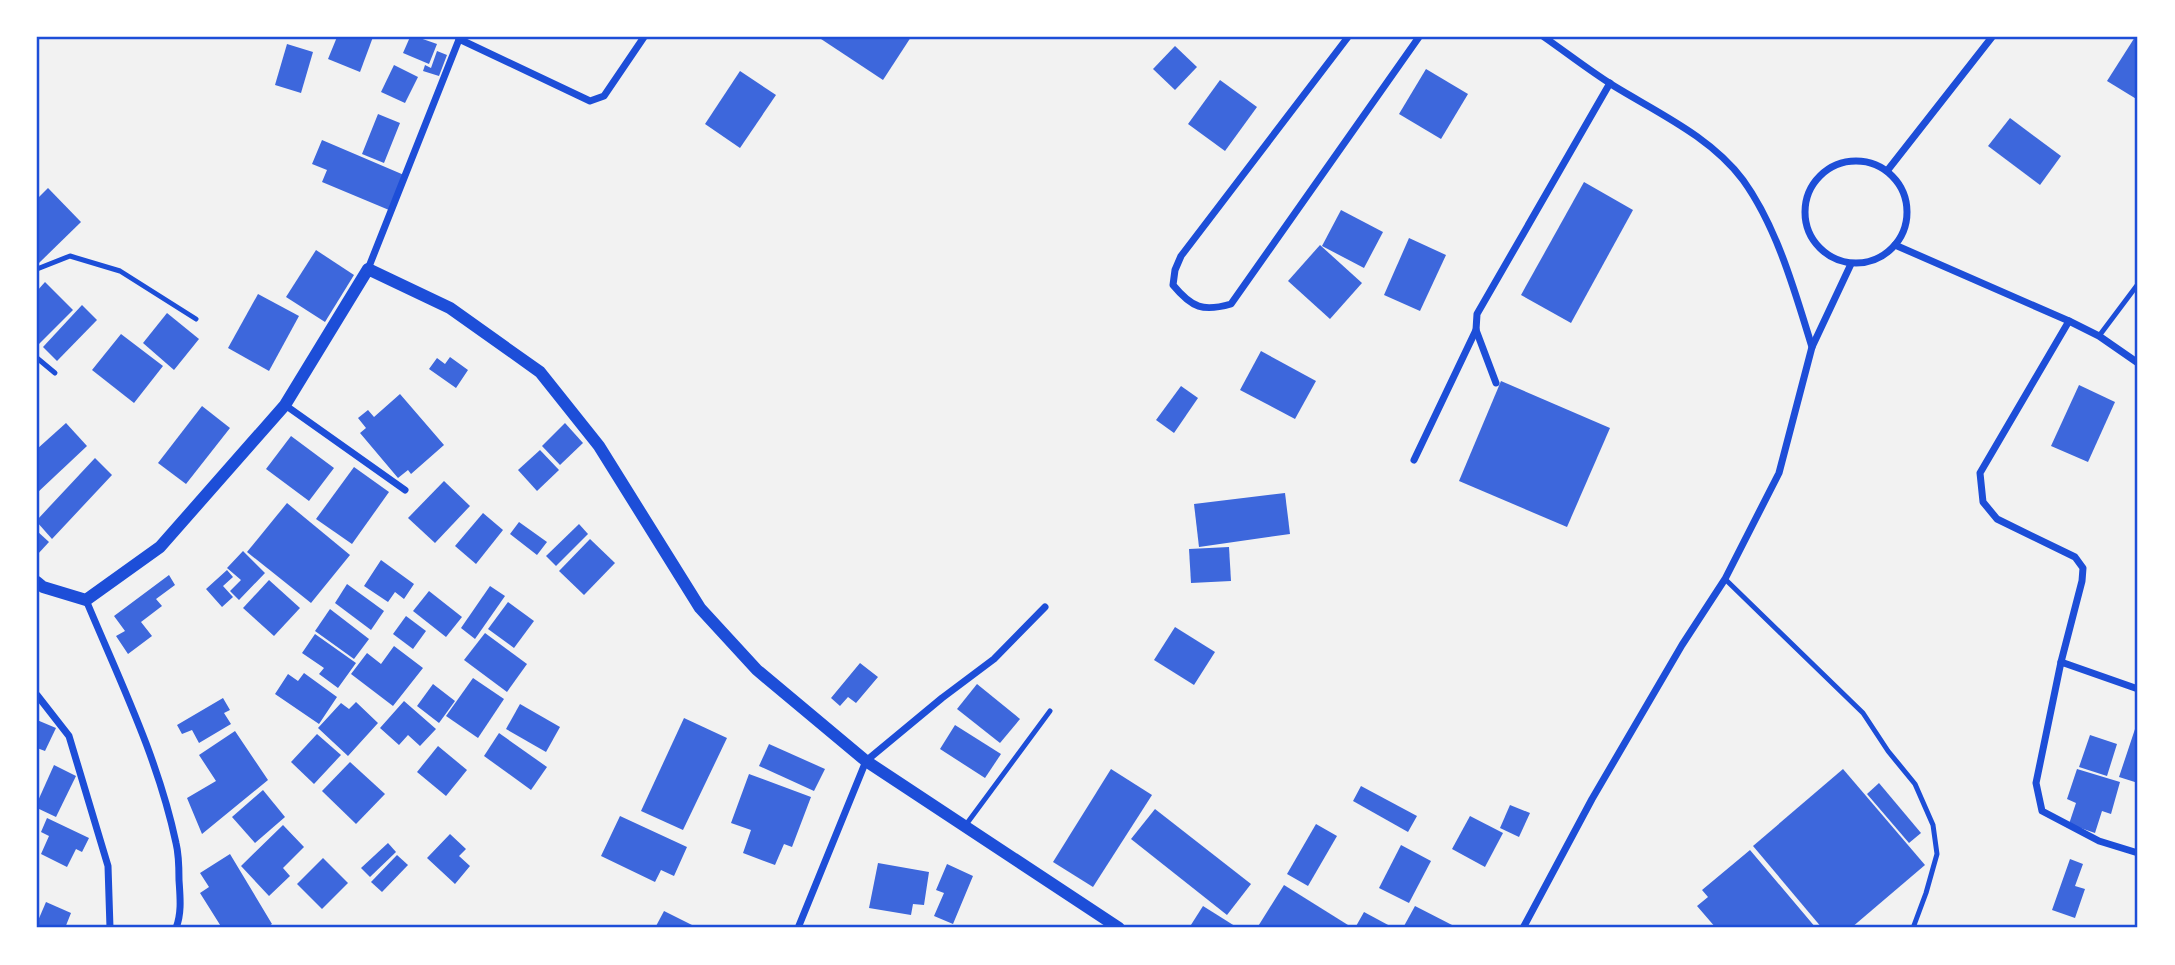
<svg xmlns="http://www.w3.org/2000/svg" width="2175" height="965" viewBox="0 0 2175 965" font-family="Quicksand,sans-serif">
  <rect width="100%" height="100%" fill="#f2f2f2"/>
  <!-- building -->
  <g fill="#3d67dc">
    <polygon points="337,37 373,37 360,72 328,59"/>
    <polygon points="410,37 417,37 437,44 429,64 403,53"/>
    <polygon points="818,37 911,37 883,80"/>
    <polygon points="2135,37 2138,37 2138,100 2107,81"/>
    <polygon points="287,44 313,52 301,93 275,85"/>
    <polygon points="1175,46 1197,67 1175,90 1153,69"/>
    <polygon points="437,51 447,55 439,76 423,71 425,65 431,68"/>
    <polygon points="394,65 418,77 405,103 381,92"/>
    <polygon points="1426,69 1468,94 1441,139 1399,114"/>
    <polygon points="740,71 776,95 740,148 705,124"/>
    <polygon points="1220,80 1257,107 1225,151 1188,124"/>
    <polygon points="378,114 400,123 384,163 362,154"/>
    <polygon points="2010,118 2061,156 2040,185 1988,146"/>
    <polygon points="322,140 404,175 389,210 322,182 327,170 312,164"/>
    <polygon points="1584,182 1633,210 1571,323 1521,295"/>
    <polygon points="48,188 81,222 39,263 37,261 37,199"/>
    <polygon points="1341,210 1383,232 1364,268 1322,246"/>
    <polygon points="1409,238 1446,255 1420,311 1384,295"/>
    <polygon points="1320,245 1362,283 1330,319 1288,281"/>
    <polygon points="316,250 354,275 325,322 286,297"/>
    <polygon points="45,282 73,310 37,346 37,291"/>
    <polygon points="258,294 299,316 269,371 228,348"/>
    <polygon points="82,305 97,320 57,361 43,347"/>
    <polygon points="167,313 199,339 174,370 143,343"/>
    <polygon points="121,334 163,366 134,403 92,370"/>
    <polygon points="1261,351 1316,381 1295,419 1240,390"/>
    <polygon points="450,357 468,370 456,388 429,369 437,358 445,364"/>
    <polygon points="1501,381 1610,428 1567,527 1459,481"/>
    <polygon points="2079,385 2115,402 2088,462 2051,446"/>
    <polygon points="1181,386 1198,398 1174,433 1156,420"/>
    <polygon points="400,394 444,445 411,474 408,470 398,478 360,433 366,428 358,418 368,410 374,417"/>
    <polygon points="202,406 230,428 186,484 158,463"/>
    <polygon points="66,423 87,446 37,493 37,449"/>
    <polygon points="565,423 583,443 560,465 542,446"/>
    <polygon points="291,436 334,468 309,501 266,469"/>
    <polygon points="540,450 559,470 537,491 518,470"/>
    <polygon points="95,458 112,475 52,539 37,522 37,520"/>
    <polygon points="354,467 389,492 352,544 316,519"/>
    <polygon points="444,481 470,506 435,543 408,518"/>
    <polygon points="1285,493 1290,534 1199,547 1194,504"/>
    <polygon points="287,503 350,555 311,603 247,552"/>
    <polygon points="483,513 503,530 476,564 455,546"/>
    <polygon points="519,522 547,542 537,555 510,534"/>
    <polygon points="579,524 588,534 556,566 546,556"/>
    <polygon points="37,531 49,542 37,555"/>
    <polygon points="590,539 615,563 584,595 559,571"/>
    <polygon points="1229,547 1231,581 1191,583 1189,549"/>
    <polygon points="243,551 265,573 239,600 230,591 241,580 227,568"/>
    <polygon points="381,560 414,584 404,599 395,592 388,602 364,586"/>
    <polygon points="227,570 233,577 223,586 233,597 222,607 206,589"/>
    <polygon points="169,575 175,585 156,599 162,606 141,622 152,636 128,654 116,636 125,631 114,616"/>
    <polygon points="269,580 300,608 274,636 243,608"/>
    <polygon points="347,584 384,611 371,630 335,603"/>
    <polygon points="490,586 505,596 475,639 461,628"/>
    <polygon points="429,591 462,617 446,637 413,611"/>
    <polygon points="508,602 534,621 514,648 488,629"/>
    <polygon points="330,609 369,639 354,659 315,631"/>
    <polygon points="406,616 426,631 413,649 393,634"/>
    <polygon points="1175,627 1215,652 1194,685 1154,660"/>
    <polygon points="485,633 527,664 507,692 464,660"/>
    <polygon points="315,634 356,663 338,688 319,674 324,668 302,653"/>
    <polygon points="394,646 423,668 393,706 351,674 367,653 381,664"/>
    <polygon points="860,663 878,677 856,703 848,697 840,706 831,698"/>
    <polygon points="304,673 337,697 319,724 275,694 288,674 298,681"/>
    <polygon points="473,678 504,699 478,738 446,716"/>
    <polygon points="433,684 455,701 439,723 417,706"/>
    <polygon points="977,684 1020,719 1000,743 957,709"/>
    <polygon points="223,698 230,710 224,713 231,724 199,743 192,730 182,734 177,725"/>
    <polygon points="404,701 436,729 420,746 408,735 399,745 380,728"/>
    <polygon points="356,702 378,723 348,756 318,728 341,703 349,709"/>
    <polygon points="520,704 560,727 546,752 506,729"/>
    <polygon points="684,718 727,738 683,830 641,811"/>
    <polygon points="37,720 56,728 45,751 37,748"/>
    <polygon points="2138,720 2138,783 2119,777"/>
    <polygon points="955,725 1001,754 985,778 940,749"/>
    <polygon points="235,731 268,780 202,834 187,798 216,781 199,755"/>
    <polygon points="499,733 547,767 531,790 484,756"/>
    <polygon points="317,734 341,755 314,784 291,762"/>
    <polygon points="2090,735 2117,744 2107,776 2079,767"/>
    <polygon points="769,744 825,769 814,791 759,766"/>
    <polygon points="438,746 467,770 446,796 417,772"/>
    <polygon points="350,762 385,794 356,824 322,791"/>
    <polygon points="54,765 76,776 56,817 37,808 37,803"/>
    <polygon points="1111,769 1152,795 1093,887 1053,862"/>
    <polygon points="1843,769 1925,865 1851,928 1822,928 1753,846"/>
    <polygon points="2077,769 2120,782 2111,814 2102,811 2095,833 2069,824 2076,803 2067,799"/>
    <polygon points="749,774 811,797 792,847 784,844 775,865 743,853 751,830 731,823"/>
    <polygon points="1879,783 1921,833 1909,843 1867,794"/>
    <polygon points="1361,786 1417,816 1408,832 1353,801"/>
    <polygon points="263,790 285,817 255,843 232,817"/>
    <polygon points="1510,805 1530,813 1519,837 1500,828"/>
    <polygon points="1155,809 1251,884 1227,915 1131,839"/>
    <polygon points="620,816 687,847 674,876 661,870 655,882 601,856"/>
    <polygon points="1470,816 1503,833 1485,867 1452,849"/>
    <polygon points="47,818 89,838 82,852 76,849 67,867 41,854 49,836 41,832"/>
    <polygon points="1316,824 1337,836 1308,886 1287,874"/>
    <polygon points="283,825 304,847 283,868 290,876 269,896 241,866"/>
    <polygon points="450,834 466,849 459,856 470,866 455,884 427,858"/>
    <polygon points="388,843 396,852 370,877 361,868"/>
    <polygon points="1401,845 1431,861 1409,903 1379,888"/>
    <polygon points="1750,850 1816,928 1716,928 1697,906 1708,897 1702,890"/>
    <polygon points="230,854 272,924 266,928 233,928 231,926 222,928 200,893 209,887 200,873"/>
    <polygon points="397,855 408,865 382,892 371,882"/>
    <polygon points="323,858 348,883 322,909 297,884"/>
    <polygon points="2070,859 2083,864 2075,886 2085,889 2075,918 2052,910"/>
    <polygon points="878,863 929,872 924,905 913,904 911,915 869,908"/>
    <polygon points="947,864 973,876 953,924 934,916 944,893 936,890"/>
    <polygon points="1284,885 1348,925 1346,928 1257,928"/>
    <polygon points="46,902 71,913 65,928 37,928 37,923"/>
    <polygon points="1203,906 1238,928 1189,928"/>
    <polygon points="1415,906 1454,926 1452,928 1408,928 1404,926"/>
    <polygon points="664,911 692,925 691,928 655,928"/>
    <polygon points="1364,912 1390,926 1389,928 1355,928"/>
  </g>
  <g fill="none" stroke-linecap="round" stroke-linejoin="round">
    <!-- service -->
    <g stroke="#1d4ed8" stroke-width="5">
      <polyline points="37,269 70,256 120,271 196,319"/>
      <polyline points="2099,336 2138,284"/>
      <polyline points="37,358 55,373"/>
      <polyline points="1725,579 1863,713 1888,751 1915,784 1933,825 1937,854 1926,893 1913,928"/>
      <polyline points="965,826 1050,711"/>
    </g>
    <!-- minor -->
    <g stroke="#1d4ed8" stroke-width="7">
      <path d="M 1348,37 L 1181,256 L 1175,270 L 1173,285 C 1192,308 1203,312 1231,304 L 1419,37"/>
      <path d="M 1544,37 C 1567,53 1590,71 1614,86 C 1658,113 1711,137 1743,180 C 1777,227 1795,292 1812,347"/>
      <polyline points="459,39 590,101 604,96 644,37"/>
      <circle cx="1856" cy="212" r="51"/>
      <polyline points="1887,171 1992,37"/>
      <polyline points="1895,245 2069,321 2099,336 2138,363"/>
      <polyline points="368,269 460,37"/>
      <polyline points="1496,383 1476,330 1477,314 1610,83"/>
      <polyline points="285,405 405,490"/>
      <polyline points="1414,460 1476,330"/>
      <path d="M 86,600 C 119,679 158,758 176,843 C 179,855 179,868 179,880 C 180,896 182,913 176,928"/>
      <polyline points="2061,662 2082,581 2083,568 2075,557 1997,519 1983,502 1980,473 2069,321"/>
      <polyline points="2138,689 2061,662 2036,783 2042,811 2099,841 2138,853"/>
      <polyline points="37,695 69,736 108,866 110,928"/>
      <polyline points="798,928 866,761 942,698 994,659 1045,607"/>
      <polyline points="1523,928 1592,799 1682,645 1725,579 1779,473 1812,347 1851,264"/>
    </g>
    <!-- tertiary -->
    <polyline stroke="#1d4ed8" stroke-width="12" points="37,582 43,587 86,600 160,547 285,405 368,269 450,308 540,372 599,446 700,608 757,670 866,761 1119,928"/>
  </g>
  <!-- border -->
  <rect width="2175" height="965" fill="none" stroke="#ffffff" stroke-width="77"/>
  <rect x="38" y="38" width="2098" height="888" fill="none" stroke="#1d4ed8" stroke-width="2.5"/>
</svg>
